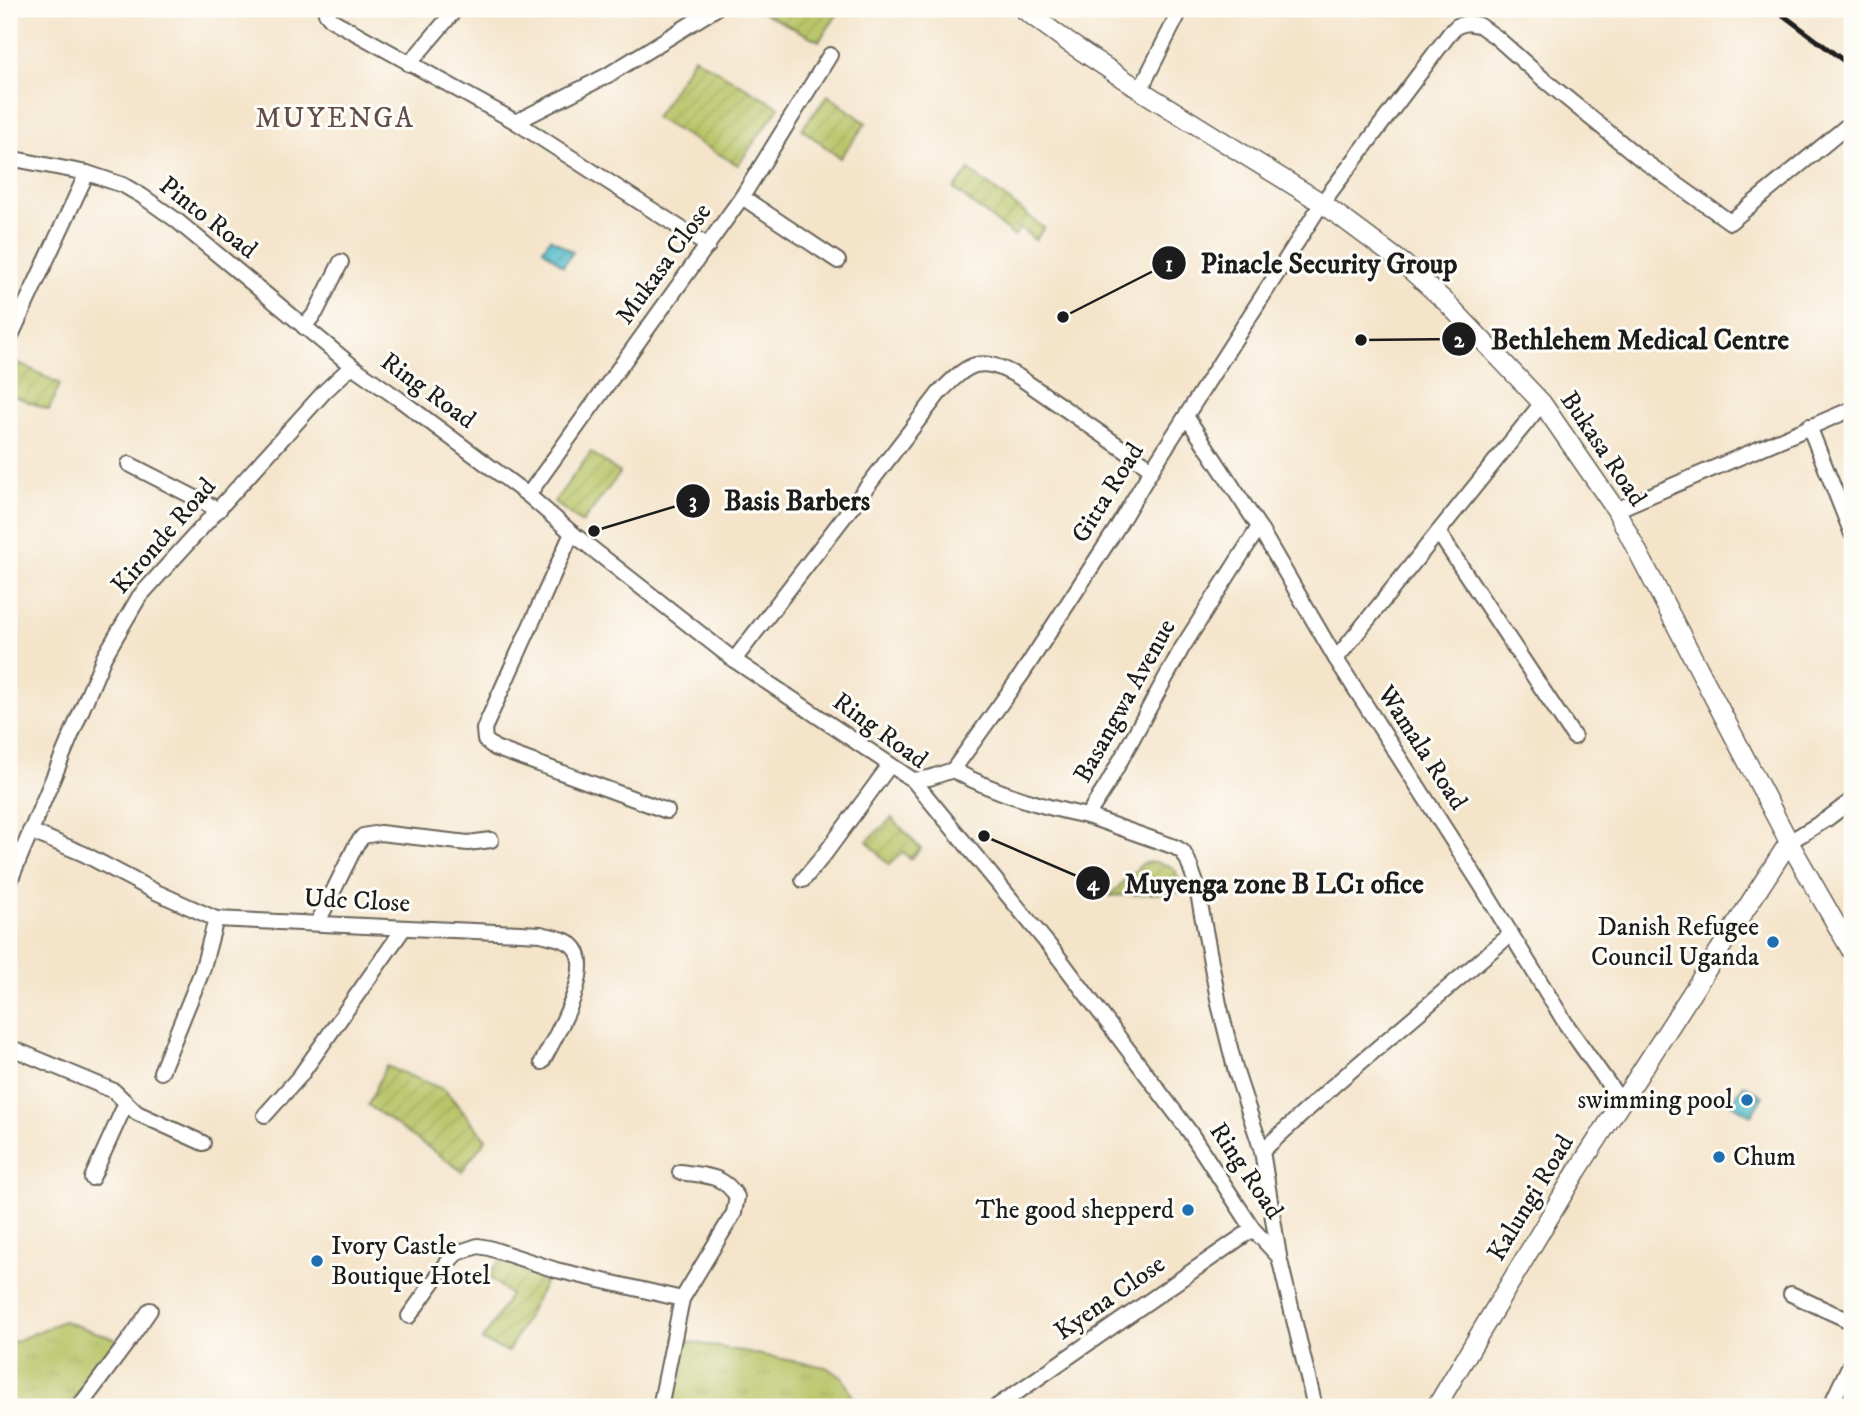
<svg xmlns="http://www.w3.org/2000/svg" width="1861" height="1416" viewBox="0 0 1861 1416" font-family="'IM FELL DW Pica',serif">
  <defs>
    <pattern id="grass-tufts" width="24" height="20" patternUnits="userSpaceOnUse" patternTransform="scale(1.75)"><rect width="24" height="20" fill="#b7c365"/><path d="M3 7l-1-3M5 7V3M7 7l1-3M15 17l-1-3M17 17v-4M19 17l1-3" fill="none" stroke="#9da757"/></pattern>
    <pattern id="garden-furrows" width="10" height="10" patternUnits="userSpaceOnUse" patternTransform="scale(1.75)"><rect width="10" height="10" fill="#b7c365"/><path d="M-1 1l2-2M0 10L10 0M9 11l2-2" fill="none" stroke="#9da757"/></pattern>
    <pattern id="water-waves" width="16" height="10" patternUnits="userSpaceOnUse" patternTransform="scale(1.75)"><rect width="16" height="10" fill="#4cb8c7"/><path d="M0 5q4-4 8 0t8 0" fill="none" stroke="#3e95a1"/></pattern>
  </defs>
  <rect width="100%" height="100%" fill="#fdfcf7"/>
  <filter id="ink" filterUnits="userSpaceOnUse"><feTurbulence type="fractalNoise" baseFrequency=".0143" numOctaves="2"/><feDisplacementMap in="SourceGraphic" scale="14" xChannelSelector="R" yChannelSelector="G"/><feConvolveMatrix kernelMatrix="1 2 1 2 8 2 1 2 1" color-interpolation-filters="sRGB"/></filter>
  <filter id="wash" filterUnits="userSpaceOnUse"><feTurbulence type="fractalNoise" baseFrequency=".00686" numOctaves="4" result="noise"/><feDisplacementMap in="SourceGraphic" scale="28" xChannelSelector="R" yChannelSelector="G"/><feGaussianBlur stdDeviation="1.57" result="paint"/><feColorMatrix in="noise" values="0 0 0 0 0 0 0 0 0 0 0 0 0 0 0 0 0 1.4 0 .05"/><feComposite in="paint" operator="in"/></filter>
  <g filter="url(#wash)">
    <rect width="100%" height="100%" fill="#f4e4ca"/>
    <!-- grass -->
    <g fill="url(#grass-tufts)" stroke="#6a7040" stroke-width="2">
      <polygon points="63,1321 122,1341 68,1407 9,1407 9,1344"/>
      <polygon points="680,1340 826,1367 843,1378 858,1407 666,1407"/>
    </g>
    <!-- garden -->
    <g fill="url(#garden-furrows)" stroke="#6a7040" stroke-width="2">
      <polygon points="756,9 841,9 819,41"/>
      <polygon points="694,57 779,107 738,165 655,118"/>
      <polygon points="828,95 866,123 840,158 802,129"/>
      <polygon points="969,170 1044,228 1035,240 1020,228 1014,236 954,189"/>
      <polygon points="9,358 60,384 49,410 9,394"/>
      <polygon points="591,452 620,473 582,523 554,502"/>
      <polygon points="892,818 921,849 910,859 903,852 889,865 867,841"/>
      <path d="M 1156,862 C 1178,866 1178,871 1179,892 L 1109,896 L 1143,863 Z"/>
      <polygon points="386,1066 445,1090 486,1139 462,1171 368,1105"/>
      <polygon points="502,1258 545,1283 508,1352 482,1341 510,1295 487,1275"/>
    </g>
    <!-- water -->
    <g fill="url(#water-waves)" stroke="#346a72" stroke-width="2">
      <polygon points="550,238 573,252 563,266 543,249"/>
      <polygon points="1744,1084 1763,1096 1751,1116 1731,1103"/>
    </g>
  </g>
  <g filter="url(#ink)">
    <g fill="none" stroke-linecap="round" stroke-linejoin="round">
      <!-- minor casing -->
      <g stroke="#686259" stroke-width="18">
        <g id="minor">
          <polyline points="325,9 326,13 332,20 516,122 708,246"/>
          <polyline points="409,64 456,9"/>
          <polyline points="1140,90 1181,9"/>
          <polyline points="516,122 608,75 715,9"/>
          <polyline points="9,158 87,173 123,185 142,196 176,220 352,366 399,399 528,495 572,533 734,660 913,780 1056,954 1189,1131 1253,1229 1279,1257 1315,1407"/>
          <polyline points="742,197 838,261"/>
          <polyline points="304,327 316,312 341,262"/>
          <polyline points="9,340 87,173"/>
          <polyline points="1186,416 1259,527 1336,659 1481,885 1566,1024 1622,1103"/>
          <polyline points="1809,426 1852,534"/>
          <polyline points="129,464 219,510"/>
          <polyline points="528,495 742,197 830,55"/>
          <polyline points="1616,510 1852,409"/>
          <polyline points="1438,532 1574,737"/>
          <polyline points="572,533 484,729 485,740 495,748 667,811"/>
          <polyline points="1336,659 1542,403"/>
          <path d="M 734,660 L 940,392 C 970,362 979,355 1019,377 L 1152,469"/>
          <path d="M 953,770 C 993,792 1043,807 1087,816 L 1107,785 L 1182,648 L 1259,527"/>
          <polyline points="913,780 929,778 953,770 1022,674 1115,531 1152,469 1322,203 1450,33 1457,26 1467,23 1479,25 1496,37 1542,78 1641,159 1730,222 1852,122"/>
          <polyline points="1087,816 1175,847 1183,852 1188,861 1196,883 1219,1004 1236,1072 1262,1151 1279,1256"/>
          <path d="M 30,831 L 84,854 L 156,892 L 216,919 L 541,934 C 551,937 564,938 572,945 C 598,966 554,1039 542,1062"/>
          <polyline points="1789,842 1827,819 1852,800"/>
          <polyline points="803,880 824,855 890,765"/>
          <polyline points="9,883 104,657 139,597 325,391 352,366"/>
          <polyline points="318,922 356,845 363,836 380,833 468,843 491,840"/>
          <polyline points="9,1047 114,1091 137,1113 203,1143"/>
          <polyline points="161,1072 202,971 216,919"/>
          <polyline points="265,1115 300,1076 404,928"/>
          <polyline points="1262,1151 1333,1086 1511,934"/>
          <polyline points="92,1178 126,1103"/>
          <polyline points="1791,1294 1852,1322"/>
          <polyline points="409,1316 447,1263 457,1253 478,1246 489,1248 556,1270 682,1299"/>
          <polyline points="79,1407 130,1339 150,1310"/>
          <path d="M 660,1407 L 682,1299 L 734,1213 L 737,1197 C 723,1174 705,1176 680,1172"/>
          <polyline points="996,1407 1253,1229"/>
          <polyline points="1830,1407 1852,1360"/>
        </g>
      </g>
      <!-- tertiary casing -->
      <g stroke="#686259" stroke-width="21">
        <g id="tertiary">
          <polyline points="1023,9 1068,42 1140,90 1322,203 1404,264 1448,304 1542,403 1616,510 1789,842 1852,952"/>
          <polyline points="1436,1407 1577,1171 1789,842"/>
        </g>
      </g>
      <!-- minor -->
      <use href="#minor" stroke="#fff" stroke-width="14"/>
      <!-- tertiary -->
      <use href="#tertiary" stroke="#fff" stroke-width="18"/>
      <!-- rail -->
      <polyline stroke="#1c1c1c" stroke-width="5" points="1775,9 1852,67"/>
    </g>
  </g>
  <!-- markers -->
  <g fill="#1f6fb2" stroke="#fdfcf7" stroke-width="2.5">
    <circle cx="1773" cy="942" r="7"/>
    <circle cx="1747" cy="1100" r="7"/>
    <circle cx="1719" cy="1157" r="7"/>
    <circle cx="1188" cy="1210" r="7"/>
    <circle cx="317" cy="1261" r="7"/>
  </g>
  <g text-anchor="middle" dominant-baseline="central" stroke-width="6" stroke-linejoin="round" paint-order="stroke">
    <!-- street labels -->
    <g font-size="26" fill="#1c1c1c" stroke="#fdfcf7">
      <text transform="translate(208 218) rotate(38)">Pinto Road</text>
      <text transform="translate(664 264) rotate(-54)">Mukasa Close</text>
      <text transform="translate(428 391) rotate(36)">Ring Road</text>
      <text transform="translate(1603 449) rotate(56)">Bukasa Road</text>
      <text transform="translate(1108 493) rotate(-58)">Gitta Road</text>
      <text transform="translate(164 536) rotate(-49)">Kironde Road</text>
      <text transform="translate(1125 701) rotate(-61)">Basangwa Avenue</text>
      <text transform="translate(880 731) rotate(36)">Ring Road</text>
      <text transform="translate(1422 748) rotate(57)">Wamala Road</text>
      <text transform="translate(357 901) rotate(3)">Udc Close</text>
      <text transform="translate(1246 1171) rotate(56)">Ring Road</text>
      <text transform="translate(1531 1198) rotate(-59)">Kalungi Road</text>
      <text transform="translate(1110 1298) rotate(-35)">Kyena Close</text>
    </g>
    <!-- poi labels -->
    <g font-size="26" fill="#1c1c1c" stroke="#fdfcf7" text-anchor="end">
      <text x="1759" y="927">Danish Refugee<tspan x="1759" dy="30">Council Uganda</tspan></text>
      <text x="1733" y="1100">swimming pool</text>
      <text x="1733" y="1157" text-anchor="start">Chum</text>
      <text x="1174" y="1210">The good shepperd</text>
      <text x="331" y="1246" text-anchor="start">Ivory Castle<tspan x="331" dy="30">Boutique Hotel</tspan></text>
    </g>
    <!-- neighbourhood labels -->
    <g font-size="28" letter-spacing="2" fill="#634d4b" stroke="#fdfcf7">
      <text x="335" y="118">MUYENGA</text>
    </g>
  </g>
  <!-- callouts -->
  <path fill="none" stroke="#1c1c1c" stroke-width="2.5" d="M1063 317L1169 263M1361 340L1459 339M594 531L693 501M984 836L1093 883"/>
  <g fill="#1c1c1c" stroke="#fdfcf7" stroke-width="2.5">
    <circle cx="1063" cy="317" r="7"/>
    <circle cx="1361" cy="340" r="7"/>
    <circle cx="594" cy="531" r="7"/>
    <circle cx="984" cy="836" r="7"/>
    <circle cx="1169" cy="263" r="18"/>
    <circle cx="1459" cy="339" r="18"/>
    <circle cx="693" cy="501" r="18"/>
    <circle cx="1093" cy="883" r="18"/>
  </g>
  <g font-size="21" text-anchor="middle" font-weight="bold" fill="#fff">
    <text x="1169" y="271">1</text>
    <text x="1459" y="347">2</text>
    <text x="693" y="508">3</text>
    <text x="1093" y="890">4</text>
  </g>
  <g font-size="28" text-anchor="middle" font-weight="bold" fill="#1c1c1c" stroke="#fdfcf7" stroke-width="6" stroke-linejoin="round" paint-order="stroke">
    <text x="1329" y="273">Pinacle Security Group</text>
    <text x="1640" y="349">Bethlehem Medical Centre</text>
    <text x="797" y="510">Basis Barbers</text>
    <text x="1274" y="893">Muyenga zone B LC1 ofice</text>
  </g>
  <!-- margin -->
  <rect width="1861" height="1416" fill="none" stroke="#fdfcf7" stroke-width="35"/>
</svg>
